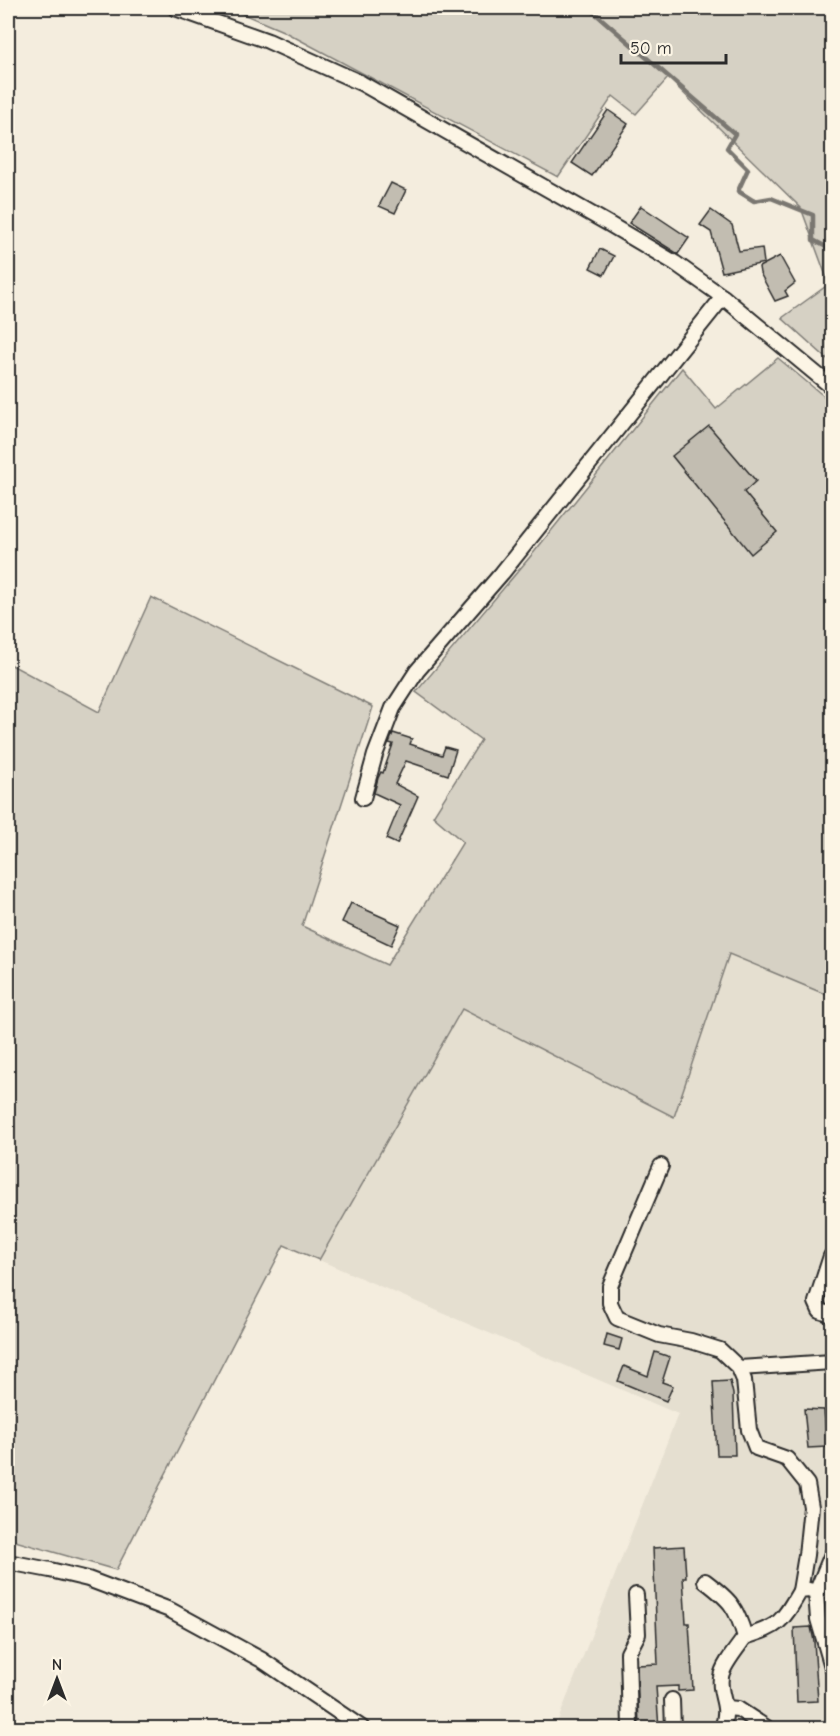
<svg xmlns="http://www.w3.org/2000/svg" width="840" height="1736" viewBox="0 0 840 1736" font-family="'Comic Neue',sans-serif">
  <rect width="100%" height="100%" fill="#f4edde"/>
  <filter id="ink" filterUnits="userSpaceOnUse"><feTurbulence type="fractalNoise" baseFrequency=".0167" numOctaves="2"/><feDisplacementMap in="SourceGraphic" scale="12" xChannelSelector="R" yChannelSelector="G"/><feConvolveMatrix kernelMatrix="1 2 1 2 8 2 1 2 1" color-interpolation-filters="sRGB"/></filter>
  <g filter="url(#ink)">
    <!-- built -->
    <polygon fill="#e5dfd0" points="729,954 832,997 832,1728 555,1728 678,1414 319,1260 462,1009 674,1117"/>
    <!-- green -->
    <g fill="#d6d1c4" stroke="#807e78" stroke-width="1.5">
      <polygon points="229,8 832,8 832,363 782,318 829,284 801,208 668,78 636,114 613,96 558,177 283,31"/>
      <polygon points="778,358 832,403 832,997 729,954 674,1117 462,1009 319,1260 284,1245 116,1570 8,1539 8,663 99,712 151,597 373,707 302,926 387,965 463,842 433,816 481,740 416,692 535,551 682,368 716,409"/>
    </g>
    <g fill="none" stroke-linecap="round" stroke-linejoin="round">
      <!-- stream -->
      <polyline stroke="#7a7771" stroke-width="4.5" points="589,8 735,134 727,148 748,169 738,191 754,201 771,198 813,215 813,240 832,250"/>
    </g>
    <!-- building -->
    <g fill="#c2bdb1" stroke="#2b2b2b" stroke-width="1.5">
      <polygon points="608,110 628,124 592,176 572,163"/>
      <polygon points="391,183 406,190 395,213 379,206"/>
      <polygon points="641,206 689,238 678,254 629,223"/>
      <polygon points="711,210 732,225 739,251 762,248 764,263 722,272 711,232 700,225"/>
      <polygon points="600,249 614,256 604,275 590,268"/>
      <polygon points="780,256 795,283 785,291 788,296 775,301 760,273 759,267"/>
      <polygon points="709,426 756,481 744,492 777,532 751,554 672,456"/>
      <polygon points="393,733 412,739 410,744 442,755 445,747 456,750 448,775 406,761 395,784 418,796 397,844 386,839 400,805 374,793 378,778 381,772 383,773 393,744 389,743"/>
      <polygon points="351,903 400,925 391,945 342,922"/>
      <polygon points="607,1334 622,1339 619,1350 604,1346"/>
      <polygon points="655,1352 670,1357 662,1382 673,1386 666,1401 618,1381 624,1366 648,1376"/>
      <polygon points="730,1381 733,1394 735,1455 717,1455 713,1382"/>
      <polygon points="804,1409 824,1410 827,1447 808,1448"/>
      <polygon points="684,1546 686,1577 683,1577 686,1623 689,1623 693,1690 678,1691 678,1686 656,1687 659,1728 639,1728 637,1665 658,1664 653,1548"/>
      <polygon points="811,1627 814,1641 818,1701 797,1702 794,1628"/>
    </g>
    <g fill="none" stroke-linecap="round" stroke-linejoin="round">
      <!-- minor casing -->
      <g stroke="#2b2b2b" stroke-width="18">
        <g id="minor">
          <polyline points="175,8 268,41 361,83 609,224 675,263 723,297 832,387"/>
          <polyline points="363,798 375,755 393,708 417,671 502,573 723,297"/>
          <polyline points="661,1166 610,1286 610,1303 617,1318 659,1335 691,1341 720,1350 739,1368 744,1380 749,1430 756,1448 787,1459 807,1484 811,1507 806,1555 800,1591"/>
          <polyline points="831,1256 816,1302 820,1311 832,1315"/>
          <polyline points="739,1368 832,1362"/>
          <polyline points="8,1562 50,1570 88,1579 170,1610 262,1660 362,1728"/>
          <path d="M 705,1581 C 730,1600 736,1606 745,1637 C 738,1647 722,1666 721,1677 C 718,1697 731,1704 722,1728"/>
          <polyline points="816,1593 832,1554"/>
          <path d="M 745,1637 C 780,1626 782,1622 800,1591 L 809,1590 L 816,1593 L 818,1619 L 832,1667"/>
          <polyline points="672,1700 673,1728"/>
          <polyline points="727,1708 738,1709 767,1728"/>
          <polyline points="630,1728 628,1653 638,1634 636,1595"/>
        </g>
      </g>
      <!-- minor -->
      <use href="#minor" stroke="#fcf5e5" stroke-width="14"/>
    </g>
  </g>
  <!-- margin -->
  <rect width="840" height="1736" fill="none" stroke="#fcf5e5" stroke-width="30"/>
  <rect x="15" y="15" width="810" height="1706" fill="none" stroke="#2b2b2b" stroke-width="2" filter="url(#ink)"/>
  <!-- north arrow -->
  <g transform="translate(57 1679)" stroke="#fcf5e5" stroke-width="4.5" paint-order="stroke">
  <path d="M0-4.5L10 22L0 15L-10 22Z" fill="#2b2b2b"/>
  <text y="-9" font-size="16" font-weight="bold" text-anchor="middle" fill="#2b2b2b">N</text>
  </g>
  <!-- scale -->
  <path d="M621 54v9h105v-9" fill="none" stroke="#2b2b2b" stroke-width="3"/>
  <text x="630" y="54" font-size="18" fill="#2b2b2b" stroke="#fcf5e5" stroke-width="4.5" paint-order="stroke">50 m</text>
</svg>
